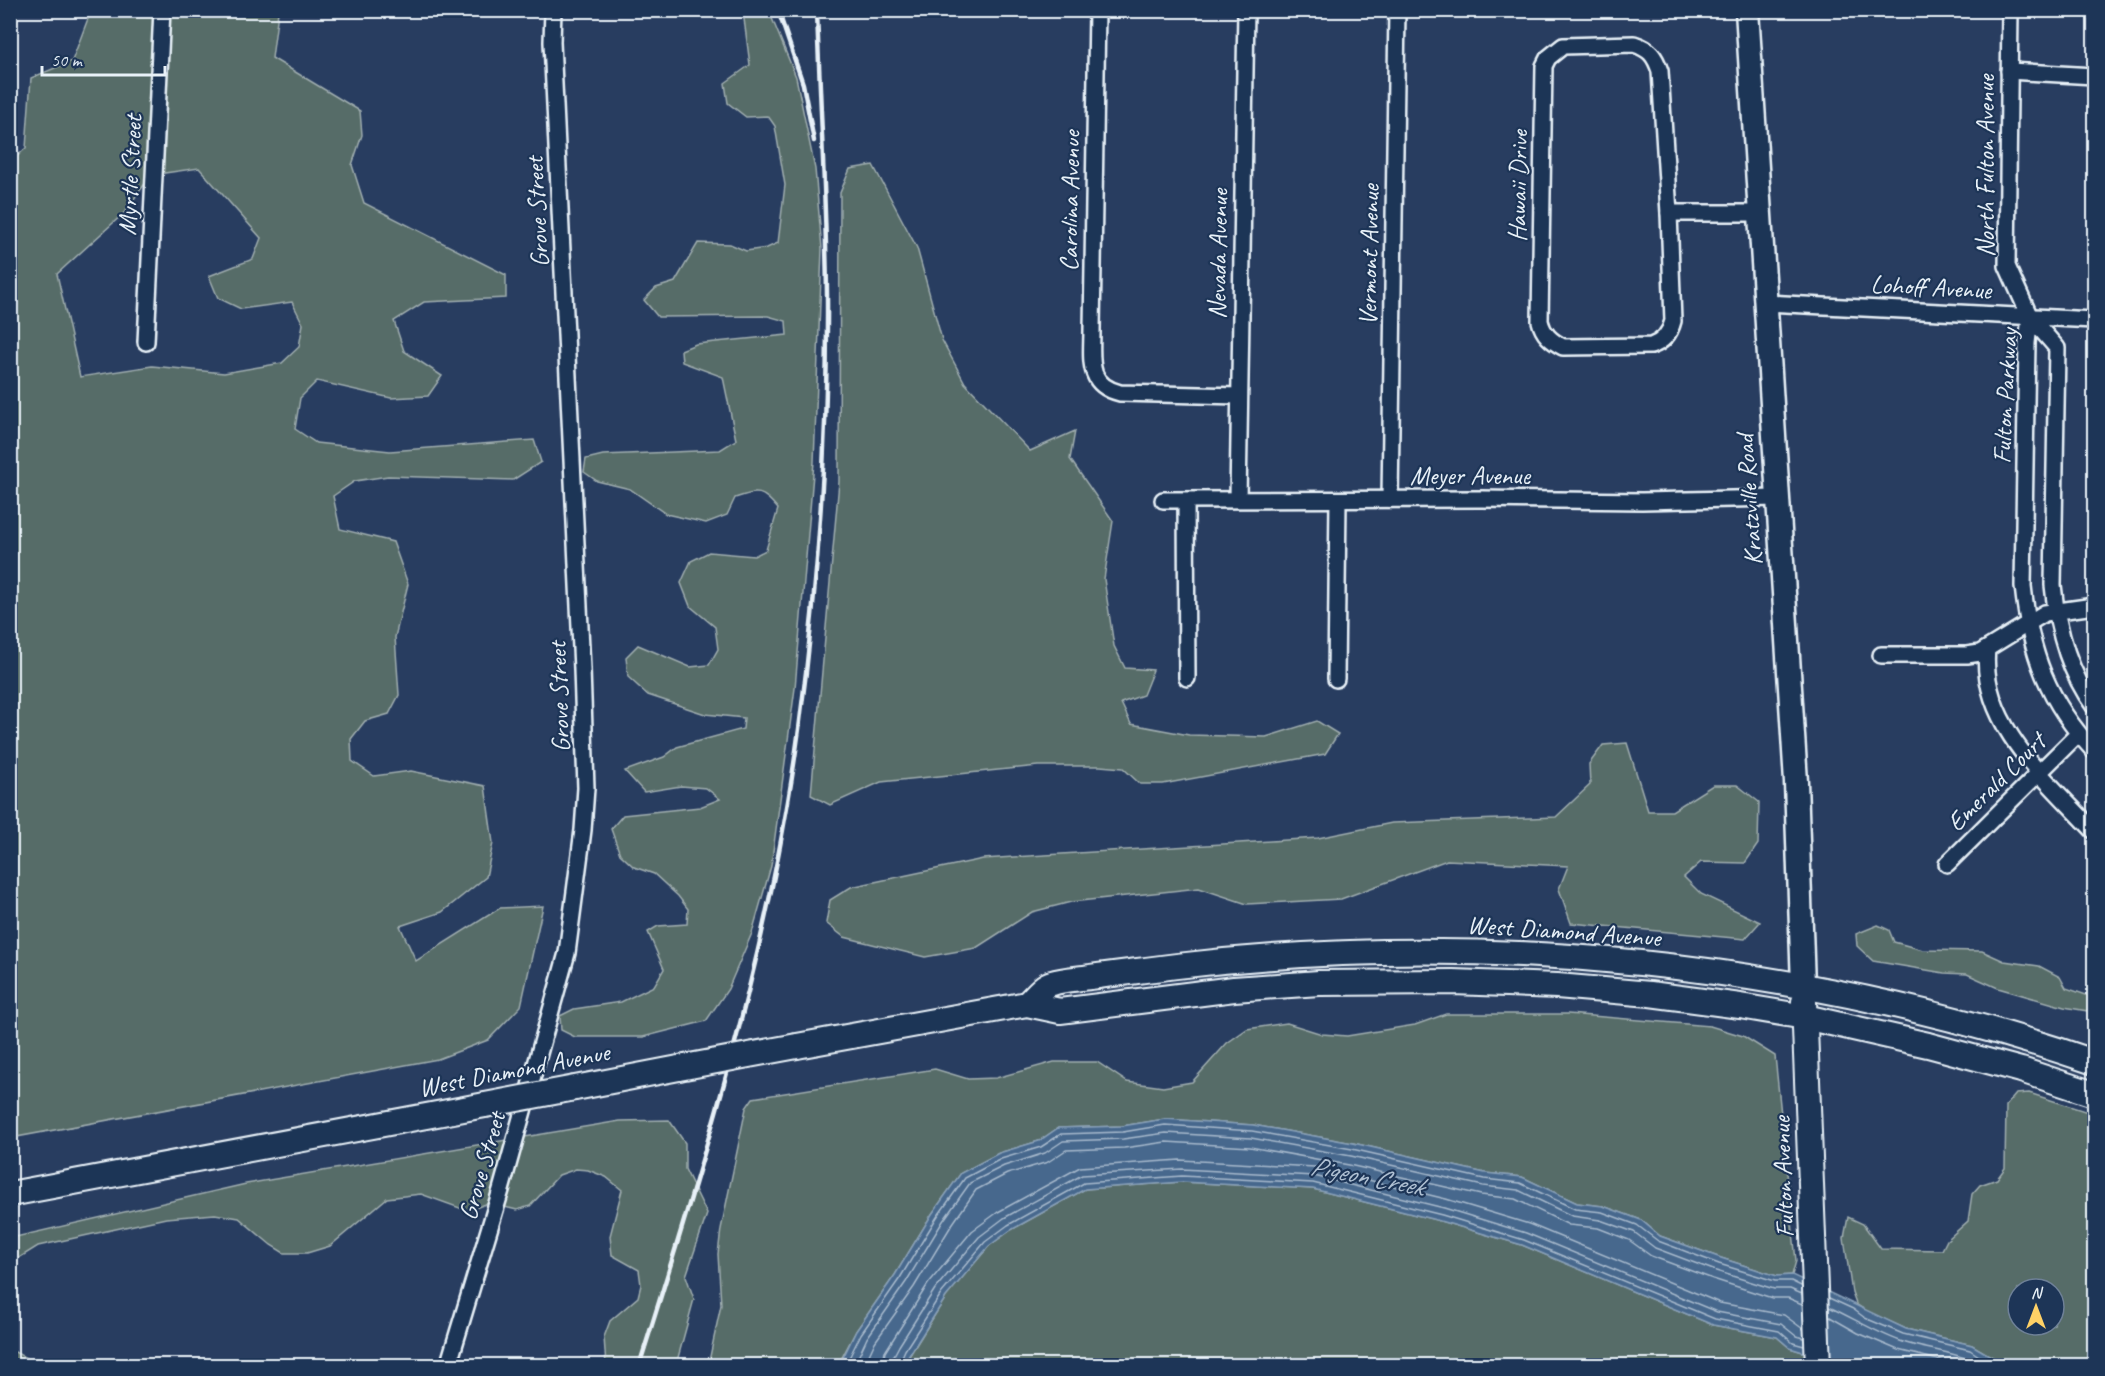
<svg xmlns="http://www.w3.org/2000/svg" width="2105" height="1376" viewBox="0 0 2105 1376" font-family="Caveat,sans-serif">
  <rect width="100%" height="100%" fill="#283d60"/>
  <filter id="ink" filterUnits="userSpaceOnUse"><feTurbulence type="fractalNoise" baseFrequency=".0167" numOctaves="2"/><feDisplacementMap in="SourceGraphic" scale="12" xChannelSelector="R" yChannelSelector="G"/><feConvolveMatrix kernelMatrix="1 2 1 2 8 2 1 2 1" color-interpolation-filters="sRGB"/></filter>
  <g filter="url(#ink)">
    <!-- green -->
    <g fill="#576c67" stroke="#a0aeb0" stroke-width="1.5" fill-rule="evenodd">
      <path d="M 98,11 L 276,11 L 278,12 L 272,58 L 360,111 L 362,135 L 352,165 L 364,203 L 506,275 L 506,298 L 424,302 L 394,321 L 404,351 L 442,376 L 428,396 L 391,398 L 317,381 L 300,398 L 295,429 L 316,443 L 390,451 L 534,440 L 541,462 L 513,480 L 388,476 L 355,481 L 333,496 L 340,529 L 393,542 L 408,584 L 395,637 L 399,695 L 389,714 L 365,721 L 351,739 L 352,761 L 374,776 L 411,771 L 485,786 L 493,843 L 486,877 L 442,912 L 400,926 L 416,961 L 500,908 L 543,906 L 521,1006 L 488,1040 L 438,1059 L 11,1138 L 11,162 L 26,148 L 31,78 L 72,61 L 89,16 ZM 199,168 L 261,238 L 253,259 L 209,276 L 218,298 L 241,309 L 292,302 L 303,324 L 299,347 L 282,363 L 224,373 L 152,366 L 80,377 L 57,274 L 124,213 L 151,175 Z"/>
      <path d="M 743,11 L 769,11 L 796,77 L 815,169 L 822,249 L 814,462 L 795,688 L 771,866 L 752,933 L 728,989 L 706,1021 L 643,1037 L 575,1037 L 561,1030 L 560,1016 L 574,1009 L 621,1002 L 654,986 L 664,969 L 648,932 L 658,926 L 687,924 L 688,909 L 678,896 L 654,874 L 634,867 L 620,854 L 611,829 L 623,815 L 700,807 L 720,799 L 706,788 L 681,786 L 644,792 L 625,771 L 664,757 L 677,747 L 743,729 L 744,718 L 705,714 L 648,695 L 628,677 L 626,657 L 638,645 L 690,667 L 709,665 L 718,649 L 715,627 L 690,606 L 681,583 L 691,561 L 709,552 L 754,556 L 766,550 L 778,509 C 762,490 759,490 735,498 L 727,515 L 706,523 L 666,514 L 630,489 L 597,481 L 584,472 L 586,459 L 603,455 L 720,450 L 736,440 L 723,377 L 682,362 L 681,350 L 696,344 L 787,335 L 786,321 L 768,316 L 658,317 L 644,300 L 656,288 L 675,282 L 698,243 L 730,244 L 746,251 L 767,248 L 778,243 L 785,185 L 775,126 L 768,116 L 746,117 L 728,103 L 725,83 L 750,65 Z"/>
      <polygon points="873,165 917,248 942,340 965,383 1030,451 1075,431 1070,459 1113,521 1104,579 1114,646 1125,668 1153,670 1143,695 1121,703 1131,724 1189,735 1266,737 1317,721 1338,734 1325,754 1163,784 1140,784 1123,768 1100,766 1038,766 881,782 830,805 811,795 839,482 840,193 850,169"/>
      <polygon points="1627,743 1648,811 1672,811 1713,785 1737,785 1759,802 1758,844 1745,863 1701,862 1684,877 1701,894 1760,922 1745,939 1571,923 1559,889 1568,866 1447,860 1341,899 1247,904 1199,888 1071,902 1032,912 976,948 925,957 844,937 826,923 830,900 851,887 983,859 1318,838 1392,823 1556,817 1590,785 1589,764 1603,745"/>
      <polygon points="1878,925 1889,930 1894,942 1923,950 1982,951 2004,961 2039,966 2060,977 2066,988 2089,996 2094,996 2094,1012 2064,1007 1998,988 1967,974 1944,973 1873,961 1857,946 1856,934"/>
      <polygon points="1446,1014 1568,1014 1710,1026 1743,1036 1775,1056 1796,1261 1792,1275 1777,1276 1721,1258 1660,1236 1641,1220 1603,1206 1577,1203 1522,1177 1485,1173 1353,1143 1253,1125 1165,1119 1122,1126 1058,1128 1039,1141 999,1153 961,1173 932,1214 895,1275 856,1331 838,1365 708,1366 721,1305 718,1254 721,1229 746,1108 753,1098 935,1069 968,1079 996,1078 1054,1062 1097,1062 1127,1082 1163,1087 1192,1082 1227,1043 1247,1029 1287,1023 1322,1034 1347,1036 1415,1025"/>
      <path d="M 2029,1093 L 2094,1114 L 2094,1365 L 2006,1365 L 1972,1345 L 1906,1329 L 1868,1312 L 1856,1304 L 1852,1293 L 1844,1238 L 1848,1217 L 1863,1224 L 1881,1249 L 1942,1250 L 1947,1240 L 1968,1221 L 1972,1194 L 1980,1185 L 1997,1179 L 2005,1168 L 2006,1106 L 2016,1094 ZM 2018,1289 L 2054,1289 L 2054,1325 L 2018,1325 Z"/>
      <polygon points="669,1120 685,1143 685,1169 707,1214 686,1276 694,1299 676,1365 606,1365 604,1337 610,1321 638,1297 641,1285 639,1270 612,1255 610,1236 622,1190 606,1177 588,1170 576,1169 559,1175 530,1206 517,1210 488,1203 468,1211 421,1194 387,1198 330,1246 307,1253 284,1253 271,1245 239,1218 215,1214 166,1218 38,1246 11,1263 11,1238 246,1184 620,1121"/>
      <polygon points="1182,1182 1313,1189 1440,1221 1522,1245 1713,1325 1777,1337 1790,1348 1845,1365 903,1366 946,1297 989,1246 1011,1230 1085,1189"/>
      <polygon points="10,1350 11,1350 39,1365 11,1365"/>
    </g>
    <!-- water -->
    <polygon fill="#47688d" stroke="#879fb8" stroke-width="1.5" points="1165,1119 1253,1125 1353,1143 1485,1173 1522,1177 1577,1203 1603,1206 1641,1220 1660,1236 1721,1258 1777,1276 1792,1275 1906,1329 1972,1345 2006,1365 1845,1365 1790,1348 1777,1337 1713,1325 1522,1245 1440,1221 1313,1189 1182,1182 1085,1189 1011,1230 989,1246 946,1297 903,1365 839,1366 856,1331 895,1275 932,1214 961,1173 999,1153 1039,1141 1058,1128 1122,1126"/>
    <g fill="none" stroke-linecap="round" stroke-linejoin="round">
      <!-- shore -->
      <g stroke="#a8bacd" stroke-width="1.5">
        <polyline points="1829,1298 1853,1309 1865,1318 1903,1334 1970,1350 1994,1366"/>
        <path d="M 1829,1307 C 1853,1318 1875,1332 1900,1341 C 1927,1351 1955,1350 1980,1366"/>
        <polyline points="1830,1317 1858,1333 1898,1350 1963,1366"/>
        <polyline points="845,1366 861,1334 900,1278 937,1217 965,1178 1001,1159 1041,1147 1061,1134 1123,1132 1165,1125 1252,1131 1352,1149 1484,1179 1520,1183 1575,1209 1602,1212 1637,1225 1658,1241 1719,1264 1775,1281 1791,1281 1801,1286"/>
        <polyline points="854,1366 867,1338 906,1282 943,1221 970,1183 1004,1166 1045,1153 1063,1141 1123,1139 1166,1133 1251,1138 1351,1156 1483,1186 1518,1190 1572,1216 1600,1220 1634,1232 1655,1248 1716,1271 1774,1289 1790,1289 1802,1294"/>
        <polyline points="864,1366 875,1342 914,1287 951,1226 976,1190 1007,1174 1048,1162 1066,1150 1124,1148 1166,1142 1250,1147 1349,1165 1481,1195 1515,1199 1569,1225 1598,1228 1629,1240 1651,1256 1713,1279 1772,1298 1788,1298 1802,1304"/>
        <polyline points="882,1366 885,1352 928,1284 972,1231 998,1212 1080,1167 1180,1160 1315,1167 1446,1199 1529,1224 1720,1303 1784,1315 1803,1329"/>
        <polyline points="891,1366 892,1359 899,1346 935,1289 979,1237 1004,1218 1082,1175 1182,1169 1314,1176 1444,1208 1526,1233 1717,1312 1781,1324 1796,1336 1803,1338"/>
        <polyline points="898,1366 905,1350 941,1294 985,1242 1008,1225 1084,1183 1182,1176 1313,1183 1442,1215 1524,1240 1715,1319 1779,1331 1793,1343 1804,1346"/>
      </g>
      <!-- minor casing -->
      <g stroke="#e8f1f8" stroke-width="20">
        <g id="minor">
          <path d="M 1097,10 L 1092,330 C 1092,359 1086,385 1120,393 L 1239,396"/>
          <path d="M 2010,10 L 2007,266 L 2030,317 L 2057,348 L 2053,585 C 2057,627 2068,671 2094,706"/>
          <path d="M 1634,44 C 1650,49 1655,56 1660,71 L 1669,213 L 1673,321 C 1670,333 1663,342 1651,346 L 1563,347 C 1551,341 1543,334 1540,321 L 1544,66 L 1548,58 L 1563,46 Z"/>
          <polyline points="2009,71 2094,76"/>
          <polyline points="1669,213 1760,213"/>
          <polyline points="1765,303 2094,320"/>
          <path d="M 2030,317 L 2027,343 L 2023,586 C 2030,653 2048,702 2094,751"/>
          <polyline points="146,342 162,10"/>
          <polyline points="1238,499 1246,10"/>
          <polyline points="1390,499 1397,10"/>
          <polyline points="1163,500 1482,499 1642,501 1777,498"/>
          <polyline points="1186,501 1187,678"/>
          <path d="M 1987,649 C 1979,724 2048,781 2094,831"/>
          <polyline points="1881,655 1967,655 1980,653 2045,613 2094,606"/>
          <polyline points="1336,679 1338,500"/>
          <polyline points="1947,864 2078,734"/>
          <polyline points="448,1366 501,1190 567,953 583,830 586,788 582,669 552,42 553,10"/>
        </g>
      </g>
      <!-- secondary casing -->
      <g stroke="#e8f1f8" stroke-width="27">
        <polyline id="secondary" points="1747,10 1796,782 1803,986"/>
      </g>
      <!-- primary casing -->
      <g stroke="#e8f1f8" stroke-width="28">
        <g id="primary">
          <polyline points="1804,1002 1818,1366"/>
          <path d="M 1027,1004 C 1034,997 1043,985 1052,983 C 1064,979 1078,979 1090,977 C 1119,973 1148,970 1177,966 C 1482,930 1803,962 2094,1062"/>
          <polyline points="797,1046 1027,1004 1060,1011 1234,989 1319,983 1453,982 1557,986 1650,994 1740,1006 1805,1017 1928,1045 2021,1070 2094,1094"/>
          <polyline points="575,1088 679,1068"/>
          <polyline points="10,1194 485,1105"/>
        </g>
      </g>
      <!-- minor -->
      <use href="#minor" stroke="#1d3557" stroke-width="15"/>
      <!-- secondary -->
      <use href="#secondary" stroke="#1d3557" stroke-width="22"/>
      <!-- primary -->
      <use href="#primary" stroke="#1d3557" stroke-width="24"/>
      <!-- rail -->
      <g stroke="#e8f1f8" stroke-width="4.5">
        <polyline points="778,10 803,84 814,141"/>
        <path d="M 639,1366 C 705,1157 770,947 799,729 C 818,585 828,439 827,294 C 826,200 820,105 817,10"/>
      </g>
      <!-- primary-bridge casing -->
      <g stroke="#e8f1f8" stroke-width="28" stroke-linecap="butt">
        <g id="primary-bridge">
          <polyline points="679,1068 797,1046"/>
          <polyline points="485,1105 575,1088"/>
        </g>
      </g>
      <!-- primary-bridge -->
      <use href="#primary-bridge" stroke="#1d3557" stroke-width="24"/>
    </g>
  </g>
  <g text-anchor="middle" dominant-baseline="central" stroke-width="4.5" stroke-linejoin="round" paint-order="stroke">
    <!-- street labels -->
    <g font-size="26" fill="#e8f1f8" stroke="#1d3557">
      <text transform="translate(1985 166) rotate(-90)">North Fulton Avenue</text>
      <text transform="translate(130 175) rotate(-87)">Myrtle Street</text>
      <text transform="translate(1518 186) rotate(-89)">Hawaii Drive</text>
      <text transform="translate(1070 201) rotate(-89)">Carolina Avenue</text>
      <text transform="translate(537 212) rotate(-93)">Grove Street</text>
      <text transform="translate(1218 254) rotate(-89)">Nevada Avenue</text>
      <text transform="translate(1369 255) rotate(-89)">Vermont Avenue</text>
      <text transform="translate(1931 287) rotate(3)">Lohoff Avenue</text>
      <text transform="translate(2005 396) rotate(-87)">Fulton Parkway</text>
      <text x="1470" y="475">Meyer Avenue</text>
      <text transform="translate(1749 500) rotate(-94)">Kratzville Road</text>
      <text transform="translate(559 697) rotate(-92)">Grove Street</text>
      <text transform="translate(1996 782) rotate(-45)">Emerald Court</text>
      <text transform="translate(1564 931) rotate(4)">West Diamond Avenue</text>
      <text transform="translate(514 1070) rotate(-11)">West Diamond Avenue</text>
      <text transform="translate(482 1166) rotate(-74)">Grove Street</text>
      <text transform="translate(1783 1177) rotate(-92)">Fulton Avenue</text>
    </g>
    <!-- water labels -->
    <g font-size="27" font-style="italic" fill="#b0c1d3" stroke="#1d3557">
      <text transform="translate(1367 1176) rotate(11)">Pigeon Creek</text>
    </g>
  </g>
  <!-- margin -->
  <rect width="2105" height="1376" fill="none" stroke="#1d3557" stroke-width="36"/>
  <rect x="18" y="18" width="2069" height="1340" fill="none" stroke="#e8f1f8" stroke-width="2" filter="url(#ink)"/>
  <!-- north arrow -->
  <g transform="translate(2036 1307)"><circle r="28" fill="#1d3557" stroke="#6e8097" stroke-width="1.5"/>
  <path d="M0-4.5L10 22L0 15L-10 22Z" fill="#ffd166"/>
  <text y="-9" font-size="16" font-weight="bold" text-anchor="middle" fill="#e8f1f8">N</text>
  </g>
  <!-- scale -->
  <path d="M42 66v9h123v-9" fill="none" stroke="#e8f1f8" stroke-width="3"/>
  <text x="51" y="66" font-size="18" fill="#e8f1f8" stroke="#1d3557" stroke-width="4.5" paint-order="stroke">50 m</text>
</svg>
